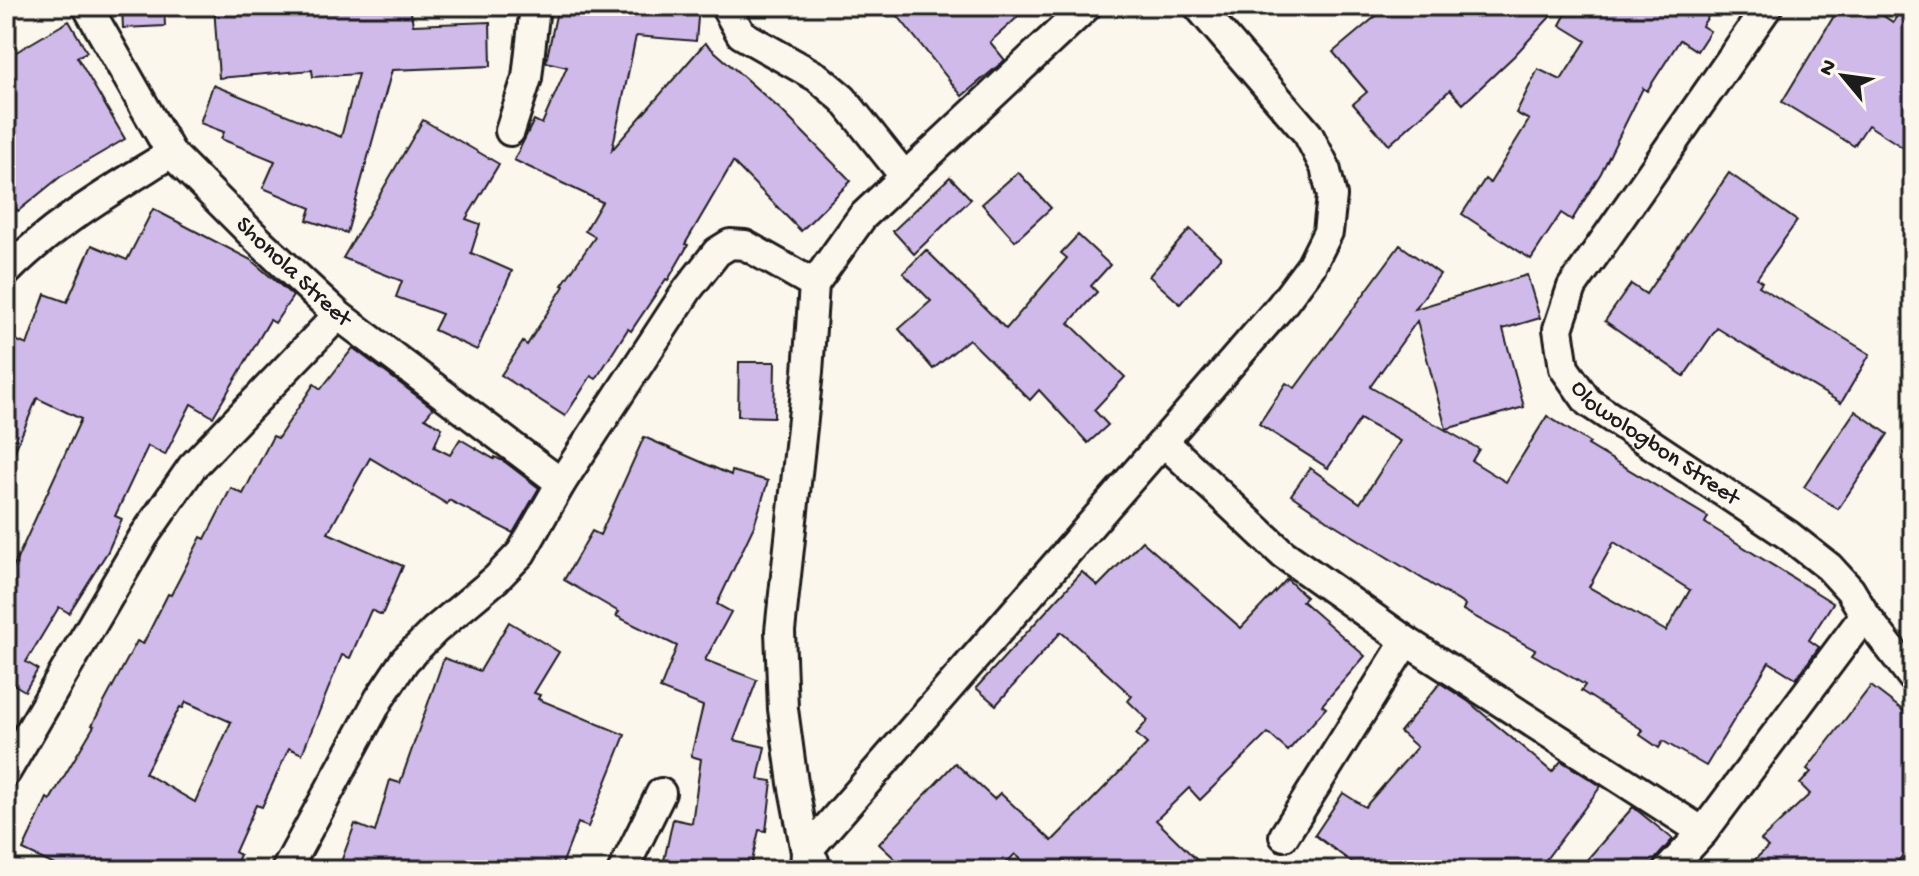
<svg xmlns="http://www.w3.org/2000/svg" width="1919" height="876" viewBox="0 0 1919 876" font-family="'Gochi Hand',sans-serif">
  <rect width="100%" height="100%" fill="#fbf7ec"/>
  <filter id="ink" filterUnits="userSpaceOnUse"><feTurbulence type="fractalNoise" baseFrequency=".0125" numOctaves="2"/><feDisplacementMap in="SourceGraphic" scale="16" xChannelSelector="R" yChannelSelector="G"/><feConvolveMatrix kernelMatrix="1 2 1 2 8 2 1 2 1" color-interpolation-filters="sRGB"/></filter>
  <g filter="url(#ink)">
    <!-- building -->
    <g fill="#cfbaea" stroke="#1c1c1c" stroke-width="2" fill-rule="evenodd">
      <polygon points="122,6 164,6 165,26 123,28"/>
      <polygon points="214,6 410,6 413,25 490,22 491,66 392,70 347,233 307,220 311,208 263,188 275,161 221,139 224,132 200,123 213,85 341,137 358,74 313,77 312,70 219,78"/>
      <polygon points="558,6 699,6 696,41 636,36 612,150 705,43 781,110 851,181 801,231 733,162 685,244 688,245 668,280 666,279 631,331 628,329 596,379 591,376 565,416 501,375 523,342 527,345 564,286 562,285 595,237 585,231 602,202 514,160 534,120 542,124 567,67 546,62"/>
      <polygon points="890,6 1030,6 990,42 1005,60 962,96"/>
      <polygon points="1388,6 1560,6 1514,56 1463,104 1450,90 1389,145 1353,104 1367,92 1333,52"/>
      <polygon points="1570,6 1715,6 1702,26 1710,31 1697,51 1680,40 1647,91 1643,88 1601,173 1572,220 1561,213 1531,259 1462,214 1485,179 1490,183 1529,120 1516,113 1538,69 1561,80 1586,41 1560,25"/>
      <polygon points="1840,6 1868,6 1893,22 1903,6 1913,6 1913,154 1868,125 1854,146 1782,102"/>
      <polygon points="69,21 87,52 77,57 125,139 60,177 18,211 6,195 6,58"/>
      <polygon points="423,120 499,164 466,219 480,224 471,253 512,271 477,350 434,330 442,314 396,297 402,281 343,258"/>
      <polygon points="1018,172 1051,208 1015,241 982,204"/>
      <polygon points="1729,173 1797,221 1757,278 1762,282 1759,286 1870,354 1841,403 1717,328 1684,376 1605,321 1631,284 1646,294"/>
      <polygon points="950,177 971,199 914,254 893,231"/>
      <polygon points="153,209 251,260 293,296 275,323 270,320 213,417 191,404 165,455 148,446 115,516 122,519 108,551 69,613 59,607 26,662 38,669 25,691 13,684 6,695 6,583 81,419 37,398 6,472 6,336 27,345 45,294 67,302 92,245 127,260"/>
      <polygon points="1190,229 1221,257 1180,304 1149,276"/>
      <polygon points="1078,235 1110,265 1091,286 1097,292 1069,323 1125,377 1094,410 1108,425 1088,443 1039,390 1030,400 969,339 933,369 899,329 931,301 903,273 926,250 1006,329 1067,258 1061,253"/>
      <path d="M 1400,245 L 1440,274 L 1415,309 L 1527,275 L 1540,318 L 1503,329 L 1524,407 L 1446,429 L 1417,321 L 1370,387 L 1479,449 L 1472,461 L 1506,482 L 1547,416 L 1590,443 L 1588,445 L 1708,517 L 1705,523 L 1833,603 L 1809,640 L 1819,647 L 1796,679 L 1769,662 L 1706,766 L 1663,741 L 1659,748 L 1640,735 L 1643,730 L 1581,691 L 1585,685 L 1532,654 L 1535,650 L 1463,610 L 1465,605 L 1330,522 L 1291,495 L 1310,468 L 1360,503 L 1400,441 L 1360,419 L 1328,468 L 1259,424 L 1286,383 L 1295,388 ZM 1614,542 L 1690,590 L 1666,631 L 1589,587 Z"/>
      <path d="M 353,348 L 433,408 L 425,418 L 442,428 L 434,447 L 450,455 L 460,439 L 494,459 L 495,457 L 505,462 L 539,488 L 513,533 L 449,500 L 447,504 L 370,458 L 328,533 L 403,566 L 382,615 L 371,610 L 350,658 L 342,655 L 302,754 L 289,748 L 262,807 L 256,805 L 235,852 L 240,855 L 233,870 L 65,870 L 23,850 L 47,798 L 50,800 L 94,726 L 92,725 L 137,641 L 143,644 L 168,594 L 171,595 L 201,537 L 205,539 L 231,488 L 243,494 L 273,436 L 278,438 L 314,384 L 321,389 ZM 186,702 L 231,722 L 195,802 L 145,773 L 180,707 L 183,708 Z"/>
      <polygon points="739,362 775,362 774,417 738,416"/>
      <polygon points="1855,411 1888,434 1838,509 1804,487"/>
      <polygon points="644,437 731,475 732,471 768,481 754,526 717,604 731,612 705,660 757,680 734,740 765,747 758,779 772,781 766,831 759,830 750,870 662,870 673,819 692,823 701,759 691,756 703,706 660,689 677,646 616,616 619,612 564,580 592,531 600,535"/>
      <polygon points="1142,541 1241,628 1287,579 1306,597 1302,601 1365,656 1322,705 1326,708 1288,751 1268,733 1200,800 1189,788 1156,820 1207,870 1033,870 1015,854 999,870 907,870 879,844 955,763 994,799 1000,793 1052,841 1147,744 1136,734 1148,720 1128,701 1132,696 1061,632 996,705 976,688 1082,572 1098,586"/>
      <polygon points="509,622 559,652 534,693 540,695 538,699 625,735 588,827 578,823 560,870 512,870 492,862 488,870 338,870 355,824 375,832 390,780 400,783 444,658 480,671"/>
      <polygon points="1440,683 1469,702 1552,772 1561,761 1601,786 1538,870 1362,870 1315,835 1343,793 1365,807 1417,747 1400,732"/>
      <polygon points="1871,686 1913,718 1913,843 1891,870 1744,870 1768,847 1761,840 1810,794 1800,784 1811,772 1807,769"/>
      <polygon points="1633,807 1673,839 1656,858 1651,868 1649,870 1578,870"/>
    </g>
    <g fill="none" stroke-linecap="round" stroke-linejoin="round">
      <!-- minor casing -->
      <g stroke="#1c1c1c" stroke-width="34">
        <g id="minor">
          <path id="s1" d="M 87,6 L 171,153 L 261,243 L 338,315 L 561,483"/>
          <polyline points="725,6 741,34 817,77 843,99 905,177"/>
          <path id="s2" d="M 1768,6 L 1572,287 L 1558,329 L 1564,368 L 1588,402 L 1788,535 L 1829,567 L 1850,590 L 1865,615 L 1913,678"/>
          <polyline points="510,131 527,78 535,6"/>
          <path d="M 6,272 C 54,223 114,189 171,153"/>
          <polyline points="1164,442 1283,554 1406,641 1703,832"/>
          <polyline points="6,772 144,536 192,467 338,315"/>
          <polyline points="1284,836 1406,641"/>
          <polyline points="814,861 806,852 793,783 783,709 780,631 808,372 814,284 862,217 1087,6"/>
          <polyline points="286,870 379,699 405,660 435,630 496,579 521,553 561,483 688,289 717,252 730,244 745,245 814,284"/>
          <polyline points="623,870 661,793"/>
          <polyline points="805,870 806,852 1281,306 1311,266 1328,232 1332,196 1325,167 1308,134 1198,6"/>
          <polyline points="1668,870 1703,832 1865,615"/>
        </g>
      </g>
      <!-- minor -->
      <use href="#minor" stroke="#fbf7ec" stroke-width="28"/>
    </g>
  </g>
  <g text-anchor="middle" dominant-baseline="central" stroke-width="7" stroke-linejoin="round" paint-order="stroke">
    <!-- street labels -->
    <g font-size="24" fill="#1c1c1c" stroke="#fbf7ec">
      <text stroke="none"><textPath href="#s1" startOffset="340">Shonola Street</textPath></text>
      <text stroke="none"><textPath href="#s2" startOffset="546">Olowologbon Street</textPath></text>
    </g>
  </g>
  <!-- margin -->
  <rect width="1919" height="876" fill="none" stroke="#fbf7ec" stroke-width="32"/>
  <rect x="16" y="16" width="1887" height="844" fill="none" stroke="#1c1c1c" stroke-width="3" filter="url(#ink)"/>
  <!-- north arrow -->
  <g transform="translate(1843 76) rotate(299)" stroke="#fbf7ec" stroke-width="6" paint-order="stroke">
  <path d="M0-6L14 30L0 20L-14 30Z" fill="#1c1c1c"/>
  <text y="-12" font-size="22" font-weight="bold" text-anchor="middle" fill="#1c1c1c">N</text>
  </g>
</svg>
